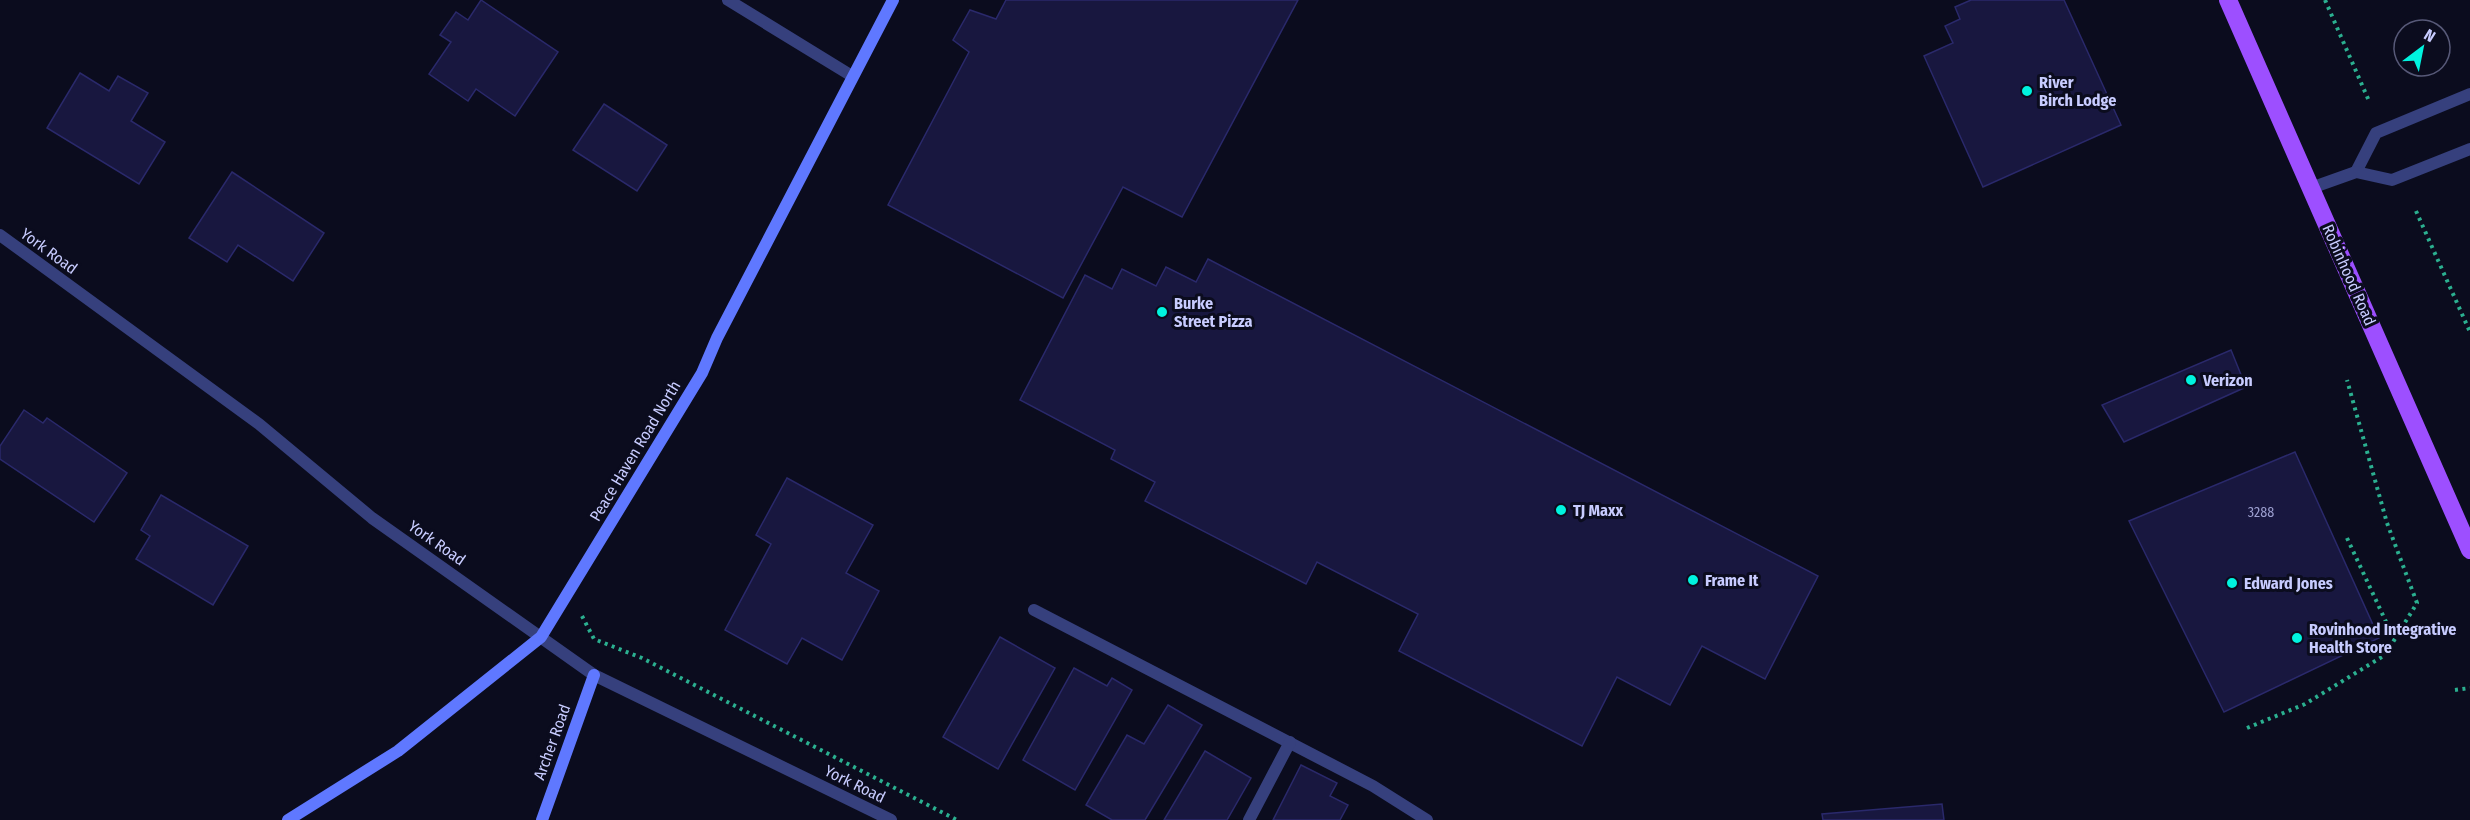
<svg xmlns="http://www.w3.org/2000/svg" width="2470" height="820" viewBox="0 0 2470 820" font-family="'Fira Sans Condensed',sans-serif">
  <rect width="100%" height="100%" fill="#0b0c1e"/>
  <!-- building -->
  <g fill="#18173f" stroke="#2a296b" stroke-width="1.5">
    <polygon points="481,0 558,52 515,116 476,89 468,101 429,74 451,42 440,35 456,12 468,20"/>
    <polygon points="1006,0 1298,0 1182,217 1123,187 1063,298 888,205 969,52 953,40 970,10 996,19"/>
    <polygon points="1971,0 2064,0 2121,125 1983,187 1924,56 1953,43 1945,26 1960,19 1955,7"/>
    <polygon points="80,73 109,91 118,76 148,93 131,121 165,142 139,184 47,128"/>
    <polygon points="604,104 667,145 637,191 573,150"/>
    <polygon points="232,172 324,233 293,281 238,245 227,262 189,238"/>
    <polygon points="1208,259 1818,576 1765,679 1702,646 1670,705 1617,677 1582,746 1399,651 1418,614 1317,562 1306,584 1145,501 1155,482 1111,459 1115,450 1020,400 1085,275 1112,289 1122,269 1156,286 1166,267 1196,282"/>
    <polygon points="2231,350 2246,387 2124,442 2102,405"/>
    <polygon points="24,410 43,423 47,418 127,473 94,522 0,459 0,446"/>
    <polygon points="2295,452 2379,638 2224,712 2129,521"/>
    <polygon points="787,478 873,525 846,573 879,591 842,660 802,638 787,664 725,630 771,544 756,535"/>
    <polygon points="161,495 248,546 213,605 136,559 150,536 141,530"/>
    <polygon points="1000,637 1055,668 998,769 943,737"/>
    <polygon points="1074,668 1107,686 1112,678 1132,690 1075,790 1023,760"/>
    <polygon points="1168,705 1202,725 1145,820 1112,820 1086,805 1127,735 1144,744"/>
    <polygon points="1205,751 1251,778 1227,820 1164,820"/>
    <polygon points="1301,765 1337,783 1330,796 1348,805 1340,820 1273,820"/>
    <polygon points="1942,804 1944,820 1823,820 1822,814"/>
  </g>
  <g fill="none" stroke-linecap="round" stroke-linejoin="round">
    <!-- path -->
    <g stroke="#2bb090" stroke-width="4" stroke-dasharray="3 4.5" stroke-linecap="butt">
      <polyline points="2325,0 2369,101"/>
      <polyline points="2416,211 2470,332"/>
      <polyline points="2347,538 2394,639"/>
      <polyline points="582,616 594,639 642,658 957,820"/>
      <polyline points="2455,690 2470,688"/>
      <polyline points="2247,728 2305,704 2385,655 2417,603 2387,523 2347,380"/>
    </g>
    <!-- lane -->
    <g stroke="#36407d" stroke-width="12">
      <polyline points="2356,172 2376,133 2470,94"/>
      <polyline points="2311,188 2356,172 2392,180 2470,149"/>
      <polyline points="1034,610 1373,786 1427,820"/>
      <polyline points="1249,820 1290,742"/>
    </g>
    <!-- street -->
    <g stroke="#36407d" stroke-width="12">
      <polyline points="728,0 852,76"/>
      <polyline points="0,235 259,424 372,518 594,675 891,820"/>
    </g>
    <!-- secondary -->
    <g stroke="#5f78ff" stroke-width="12">
      <polyline points="288,820 398,751 541,637 702,373 717,338 893,0"/>
      <polyline points="542,820 594,675"/>
    </g>
    <!-- primary -->
    <polyline stroke="#9d4fff" stroke-width="18" points="2228,0 2470,550"/>
  </g>
  <!-- markers -->
  <g fill="#00f3df" stroke="#0b0c1e" stroke-width="2">
    <circle cx="2027" cy="91" r="6"/>
    <circle cx="1162" cy="312" r="6"/>
    <circle cx="2191" cy="380" r="6"/>
    <circle cx="1561" cy="510" r="6"/>
    <circle cx="1693" cy="580" r="6"/>
    <circle cx="2232" cy="583" r="6"/>
    <circle cx="2297" cy="638" r="6"/>
  </g>
  <g text-anchor="middle" dominant-baseline="central" stroke-width="6" stroke-linejoin="round" paint-order="stroke">
    <!-- number labels -->
    <g font-size="14" fill="#9c9fcf">
      <text x="2261" y="512">3288</text>
    </g>
    <!-- poi labels -->
    <g font-size="16" font-weight="bold" fill="#c8ccff" stroke="#0b0c1e" text-anchor="start">
      <text x="2039" y="82">River<tspan x="2039" dy="18">Birch Lodge</tspan></text>
      <text x="1174" y="303">Burke<tspan x="1174" dy="18">Street Pizza</tspan></text>
      <text x="2203" y="380">Verizon</text>
      <text x="1573" y="510">TJ Maxx</text>
      <text x="1705" y="580">Frame It</text>
      <text x="2244" y="583">Edward Jones</text>
      <text x="2309" y="629">Rovinhood Integrative<tspan x="2309" dy="18">Health Store</tspan></text>
    </g>
    <!-- street labels -->
    <g font-size="16" fill="#c8ccff" stroke="#0b0c1e">
      <text transform="translate(49 251) rotate(36)">York Road</text>
      <text transform="translate(2349 275) rotate(66)">Robinhood Road</text>
      <text transform="translate(635 451) rotate(-59)">Peace Haven Road North</text>
      <text transform="translate(437 543) rotate(35)">York Road</text>
      <text transform="translate(552 742) rotate(-70)">Archer Road</text>
      <text transform="translate(855 784) rotate(26)">York Road</text>
    </g>
  </g>
  <!-- north arrow -->
  <g transform="translate(2422 48) rotate(32)"><circle r="28" fill="#0b0c1e" stroke="#575978" stroke-width="1.5"/>
  <path d="M0-4.5L10 22L0 15L-10 22Z" fill="#00f3df"/>
  <text y="-9" font-size="16" font-weight="bold" text-anchor="middle" fill="#c8ccff">N</text>
  </g>
</svg>
